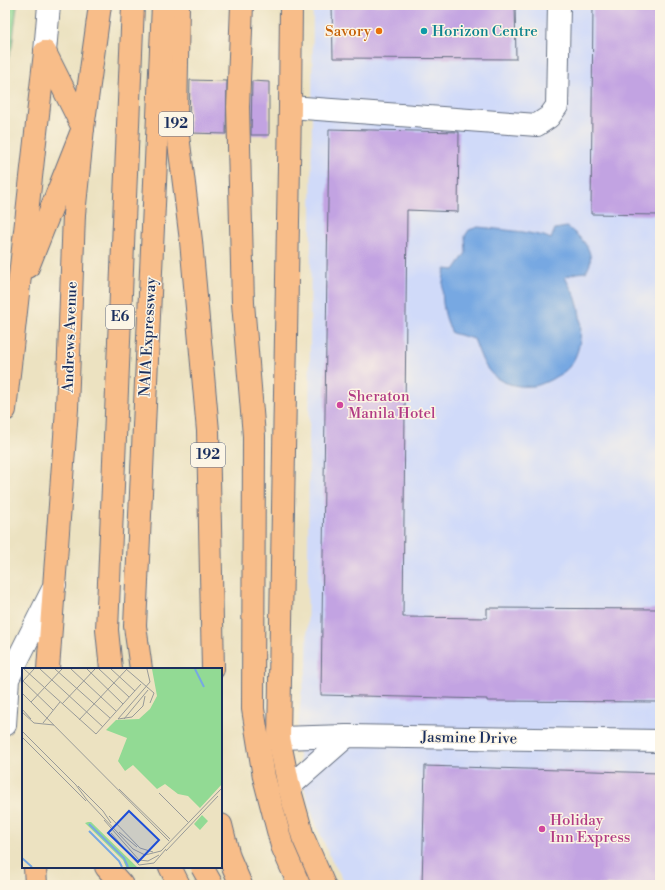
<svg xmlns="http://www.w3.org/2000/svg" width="665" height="890" viewBox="0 0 665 890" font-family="'Libre Bodoni',serif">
  <rect width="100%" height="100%" fill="#fcf5e5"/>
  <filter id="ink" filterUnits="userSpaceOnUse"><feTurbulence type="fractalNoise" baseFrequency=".025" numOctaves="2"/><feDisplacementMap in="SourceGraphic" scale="8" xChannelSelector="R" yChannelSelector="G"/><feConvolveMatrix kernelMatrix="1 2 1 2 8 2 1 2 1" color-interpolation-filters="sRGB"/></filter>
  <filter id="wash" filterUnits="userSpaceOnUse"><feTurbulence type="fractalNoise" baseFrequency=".012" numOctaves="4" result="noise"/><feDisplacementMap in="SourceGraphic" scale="16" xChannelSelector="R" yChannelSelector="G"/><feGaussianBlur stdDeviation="0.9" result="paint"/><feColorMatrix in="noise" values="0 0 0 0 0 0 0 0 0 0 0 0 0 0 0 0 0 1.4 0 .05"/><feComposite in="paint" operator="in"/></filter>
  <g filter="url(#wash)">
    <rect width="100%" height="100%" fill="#ece2c1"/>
    <!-- built -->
    <polygon fill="#d0daf9" points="313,5 660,5 660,885 347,885 332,861 315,822 302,781 297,740 301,695 307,667"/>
    <!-- green -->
    <polygon fill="#92da94" stroke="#568479" points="5,5 17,5 12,46 5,69"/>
    <!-- water -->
    <path fill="#77a8e2" stroke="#496ca0" d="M 478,227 L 523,232 L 544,236 L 551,239 L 555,229 L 567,227 C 578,235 593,247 590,263 C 590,266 587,269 586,272 L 576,273 L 565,277 C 568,284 572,290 575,296 C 583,317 584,349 569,367 C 564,373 558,375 552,379 C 538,386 535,387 520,386 C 510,385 496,380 490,372 C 482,363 479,351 474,339 L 452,333 C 442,312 440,293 445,269 L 454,270 L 466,253 L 465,236 L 469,230 Z"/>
    <g id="blocks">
      <!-- building -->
      <g fill="#c2a3e2">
        <polygon points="332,5 515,5 516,59 333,58"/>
        <polygon points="593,5 660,5 660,215 591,214"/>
        <polygon points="190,80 227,81 226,134 190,133 189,123"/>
        <polygon points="252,81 269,82 269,135 251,135"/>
        <polygon points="329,129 459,132 458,212 407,210 403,617 487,618 487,608 660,609 660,702 487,701 487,699 321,695"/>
        <polygon points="425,766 660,773 660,885 422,885"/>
      </g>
    </g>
  </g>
  <g filter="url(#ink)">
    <use href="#blocks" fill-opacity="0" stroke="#646e81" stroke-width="1"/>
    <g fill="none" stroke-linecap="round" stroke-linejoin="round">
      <!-- minor casing -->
      <g stroke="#646e81" stroke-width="24">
        <g id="minor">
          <polyline points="45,52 49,5"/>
          <polyline points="290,107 537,125 549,117 557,106 559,5"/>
          <polyline points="5,725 8,679 55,585"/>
          <polyline points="279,738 347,736 660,741"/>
          <polyline points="289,787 347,736"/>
        </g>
      </g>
      <!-- major casing -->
      <g stroke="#646e81" stroke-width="24">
        <g id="major">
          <polyline points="178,5 176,119 191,241 208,431 213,669"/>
          <polyline points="291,5 290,107 279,738 289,787 303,837 324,885"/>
          <polyline points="45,52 83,128"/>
          <polyline points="48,669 67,409 74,214 83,128 100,5"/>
          <polyline points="221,825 229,857 241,885"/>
          <polyline points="35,867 36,885"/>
          <polyline points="106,867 122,885"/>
        </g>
      </g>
      <!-- highway casing -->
      <g stroke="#646e81" stroke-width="24">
        <g id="highway">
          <polyline points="242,5 238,107 243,303 254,436 253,709 264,777 282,846 299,885"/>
          <polyline points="28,267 83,128"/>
          <polyline points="5,410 45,52"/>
          <polyline points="111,669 107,630 133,5"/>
          <polyline points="141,669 135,626 163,5"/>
          <polyline points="170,867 179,885"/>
        </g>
      </g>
      <!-- minor -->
      <use href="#minor" stroke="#fff" stroke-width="22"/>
      <!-- major -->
      <use href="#major" stroke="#f8bd89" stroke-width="22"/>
      <!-- highway -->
      <use href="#highway" stroke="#f8bd89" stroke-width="22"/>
      <!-- highway-bridge casing -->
      <g stroke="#646e81" stroke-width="24" stroke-linecap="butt">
        <polyline id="highway-bridge" points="202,867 212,885"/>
      </g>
      <!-- highway-bridge -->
      <use href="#highway-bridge" stroke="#f8bd89" stroke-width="22"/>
    </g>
  </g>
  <!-- markers -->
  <circle fill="#e8710a" stroke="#fcf5e5" stroke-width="1.5" cx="379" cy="31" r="4"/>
  <circle fill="#0f9aa8" stroke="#fcf5e5" stroke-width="1.5" cx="424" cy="31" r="4"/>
  <g fill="#d1479c" stroke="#fcf5e5" stroke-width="1.5">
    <circle cx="340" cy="405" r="4"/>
    <circle cx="542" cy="829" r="4"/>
  </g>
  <g text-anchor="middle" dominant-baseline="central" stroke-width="3" stroke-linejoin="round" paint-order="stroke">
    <!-- shield labels -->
    <g fill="#fcf5e5" stroke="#5e6a86" stroke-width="1">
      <rect x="159" y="112" width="34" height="24" rx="3"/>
      <rect x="106" y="305" width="28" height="24" rx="3"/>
      <rect x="191" y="443" width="34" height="24" rx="3"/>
    </g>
    <g font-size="14" font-weight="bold" fill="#1b2f5e">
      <text x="176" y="124">192</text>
      <text x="120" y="317">E6</text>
      <text x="208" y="455">192</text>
    </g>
    <!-- food labels -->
    <g font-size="15" fill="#c56008" stroke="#fcf5e5" text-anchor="end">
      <text x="371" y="31">Savory</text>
    </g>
    <!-- culture labels -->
    <g font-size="15" fill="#0d838f" stroke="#fcf5e5" text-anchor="start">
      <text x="432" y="31">Horizon Centre</text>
    </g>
    <!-- street labels -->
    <g font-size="15" fill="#1b2f5e" stroke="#fcf5e5">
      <text transform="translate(70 337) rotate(-88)">Andrews Avenue</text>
      <text transform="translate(148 337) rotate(-87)">NAIA Expressway</text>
      <text transform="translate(469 738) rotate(1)">Jasmine Drive</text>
    </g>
    <!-- hotel labels -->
    <g font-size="15" fill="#b23c85" stroke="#fcf5e5" text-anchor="start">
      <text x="348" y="396">Sheraton<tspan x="348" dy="17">Manila Hotel</tspan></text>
      <text x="550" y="820">Holiday<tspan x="550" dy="17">Inn Express</tspan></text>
    </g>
  </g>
  <!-- overview -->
  <g transform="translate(22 668)">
    <rect width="200" height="200" fill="#ece2c1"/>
    <path d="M 130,1 L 200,1 L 200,116 L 178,140 L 166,128 L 156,126 L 143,116 L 135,121 L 111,97 L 103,103 L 96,93 L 105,70 L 84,62 L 94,52 L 117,51 L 128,41 L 135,28 ZM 180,147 L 186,153 L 178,162 L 172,156 ZM 66,154 L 69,154 L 115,199 L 104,199 L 101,192 L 63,155 Z" fill="#92da94"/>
    <path fill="none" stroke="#77a8e2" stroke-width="2" d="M 173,1 L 182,19M 67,156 L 102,190 L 106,199M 67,163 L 97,193 L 100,199M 0,190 L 10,199"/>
    <path fill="none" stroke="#989a99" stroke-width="1" d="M 2,1 L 74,66 L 119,16M 18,1 L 81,59M 33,1 L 88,50M 49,1 L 94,43M 65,1 L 101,36M 77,1 L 107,29M 89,1 L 113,23M 104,1 L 132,25 L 128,35M 0,12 L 31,42M 1,13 L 12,1M 0,25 L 147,173M 123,28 L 121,38 L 110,49 L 96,51 L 128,14 L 125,1M 9,34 L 40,1M 40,36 L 73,1M 0,41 L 9,51M 0,44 L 12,55 L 32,57M 102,51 L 126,22M 57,52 L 105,1M 21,55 L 38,34M 0,63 L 54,117 L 65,132 L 111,181 L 123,187 L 139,183 L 200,120M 0,69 L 64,133M 56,118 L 81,143 L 89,155M 97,121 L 148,171M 137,125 L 166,154M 87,148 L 118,180 L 131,184M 82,152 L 117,192 L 126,193 L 137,187M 97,164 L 115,179M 89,165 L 117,197 L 132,195 L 144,181M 144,183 L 196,128"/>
    <path fill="#1d4ed8" fill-opacity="0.15" stroke="#1d4ed8" stroke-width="2" d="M 107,143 L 137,172 L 116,194 L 86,165 Z"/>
    <rect width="200" height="200" fill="none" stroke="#1b2f5e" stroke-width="2"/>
  </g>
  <!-- margin -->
  <rect width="665" height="890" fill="none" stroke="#fcf5e5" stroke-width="20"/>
</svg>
